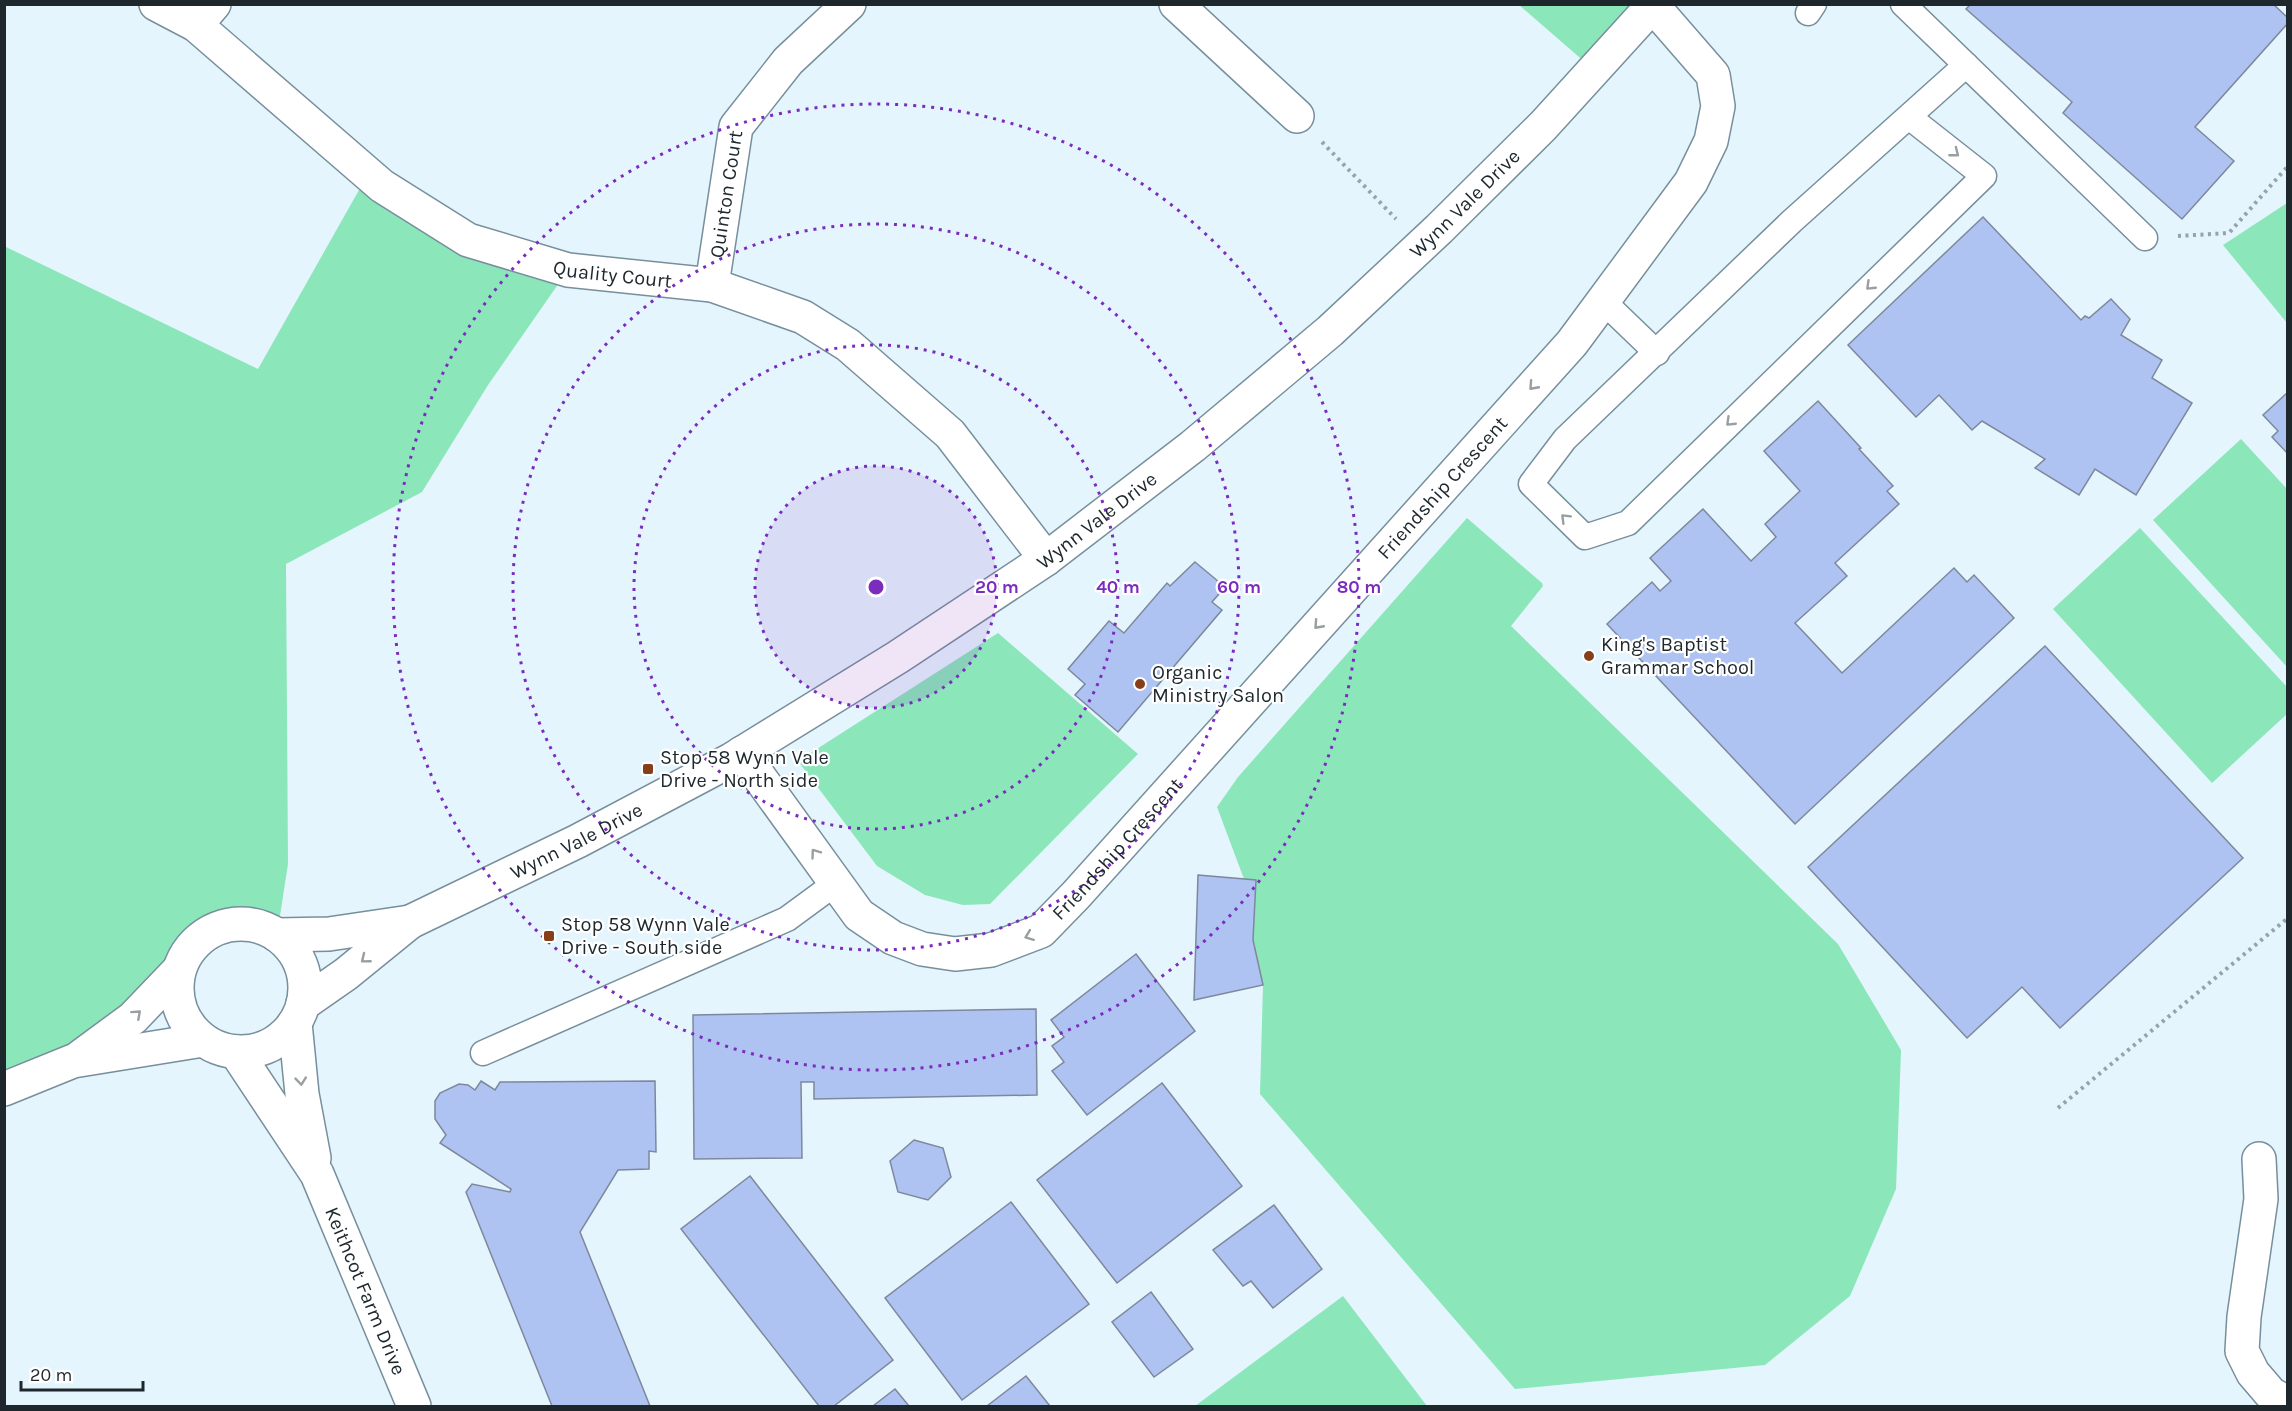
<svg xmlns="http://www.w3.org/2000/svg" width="2292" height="1411" viewBox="0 0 2292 1411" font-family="Karla,sans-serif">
  <rect width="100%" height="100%" fill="#e5f5fd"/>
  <!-- green -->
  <g fill="#8be7ba">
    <polygon points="1519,5 1654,5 1594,70"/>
    <polygon points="368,174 568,270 488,385 422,492 286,564 288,864 277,935 262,928 245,924 228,925 211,931 198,942 187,955 179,970 153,999 4,1089 4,246 258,369"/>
    <polygon points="2287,203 2287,323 2223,245"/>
    <polygon points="2241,439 2287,489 2287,667 2153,520"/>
    <polygon points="1467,518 1542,583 1543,586 1511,626 1838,944 1901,1050 1896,1189 1850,1296 1765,1365 1515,1389 1260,1094 1263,985 1253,940 1256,881 1244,879 1217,807 1238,777"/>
    <polygon points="2140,528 2287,687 2287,714 2212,783 2053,609"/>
    <polygon points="998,633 1138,754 990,904 963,905 925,895 877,866 798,761"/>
    <polygon points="1343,1296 1427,1406 1195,1406"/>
  </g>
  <!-- building -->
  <g fill="#aec3f1" stroke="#7e889d" stroke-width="1.5">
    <polygon points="1971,4 2273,4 2288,18 2288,23 2195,127 2234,161 2182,219 2063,113 2072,102 1966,9"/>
    <polygon points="1983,217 2081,320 2085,316 2089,318 2111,299 2130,319 2121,335 2162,360 2152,378 2192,403 2136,495 2095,469 2079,495 2035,468 2045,459 1982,421 1972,430 1939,395 1916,417 1848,345"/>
    <polygon points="2288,392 2288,454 2272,437 2278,431 2263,415"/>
    <polygon points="1818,401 1861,448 1859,449 1893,486 1887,491 1899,504 1835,563 1847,576 1795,623 1842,673 1954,568 1967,582 1974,575 2014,618 1795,824 1607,624 1652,582 1660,591 1671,581 1650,558 1703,509 1751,561 1776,537 1765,524 1800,491 1764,451"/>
    <polygon points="1195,562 1225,587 1212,602 1222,610 1118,732 1075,695 1085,684 1068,669 1109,621 1124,633 1167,583 1170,586"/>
    <polygon points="2045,646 2243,858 2060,1028 2022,987 1967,1038 1808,867"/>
    <polygon points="1198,875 1256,880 1253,940 1263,985 1194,1000"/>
    <polygon points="1136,954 1195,1031 1087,1115 1052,1071 1064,1062 1052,1046 1064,1037 1051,1020"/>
    <polygon points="1036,1009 1037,1095 814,1099 814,1082 801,1082 802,1158 694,1159 693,1015"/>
    <polygon points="481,1081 495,1090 500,1082 655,1081 656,1152 649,1151 649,1169 618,1170 580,1232 650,1406 552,1406 466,1192 472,1184 510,1192 511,1189 440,1143 446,1135 435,1119 435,1101 440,1093 459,1084 468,1085 475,1090"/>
    <polygon points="1162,1083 1242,1186 1117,1283 1037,1180"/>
    <polygon points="914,1140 943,1148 951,1177 928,1200 898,1192 890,1161"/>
    <polygon points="750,1176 893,1360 834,1406 819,1406 681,1229"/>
    <polygon points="1011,1202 1089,1304 962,1400 885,1298"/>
    <polygon points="1274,1205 1322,1269 1273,1308 1251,1281 1243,1286 1213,1250"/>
    <polygon points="1151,1292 1193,1349 1154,1377 1112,1322"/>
    <polygon points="1026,1376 1050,1406 987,1406"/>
    <polygon points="895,1389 909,1406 873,1406"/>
  </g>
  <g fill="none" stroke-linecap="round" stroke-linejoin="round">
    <!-- lane casing -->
    <g stroke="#778f9c" stroke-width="27">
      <g id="lane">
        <polyline points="1903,4 2145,238"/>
        <polyline points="1808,13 1814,4"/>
        <polyline points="1909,117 1984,176 1628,523 1585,537 1531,484 1565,439 1792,221 1966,65"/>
        <polyline points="1603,301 1657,353"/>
        <polyline points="483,1053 787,919 836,883"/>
      </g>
    </g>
    <!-- street casing -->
    <g stroke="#778f9c" stroke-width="36">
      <g id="street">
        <path id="s1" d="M 156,4 L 196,25 L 382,186 L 468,240 L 568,270 L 712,285 L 803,317 L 848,345 L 950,434 L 1046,559"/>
        <polyline points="1176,4 1297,116"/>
        <polyline points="196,25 214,4"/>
        <path id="s2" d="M 712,285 L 736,127 L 788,61 L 849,4"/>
        <path id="s3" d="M 742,753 L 859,915 L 893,938 L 922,949 L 955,954 L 991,950 L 1041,931 L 1076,895 L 1572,343 L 1691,182 L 1711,141 L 1718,106 L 1713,75 L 1653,6"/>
        <polyline points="295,1023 302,1094 314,1158"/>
        <path id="s4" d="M 236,1052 L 317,1174 L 414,1406"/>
        <polyline points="2259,1159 2261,1199 2244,1317 2242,1351 2253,1373 2271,1394 2288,1403"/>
      </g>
    </g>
    <!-- secondary casing -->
    <g stroke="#778f9c" stroke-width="36">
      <g id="secondary">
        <circle cx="241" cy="988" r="64"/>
        <polyline points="277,935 329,934 410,922"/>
        <path id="s5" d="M 303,1004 L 346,974 L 410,922 L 578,841 L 731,760 L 898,657 L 1046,559 L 1193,446 L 1330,331 L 1439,229 L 1543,126 L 1654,4"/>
        <polyline points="80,1057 133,1018 179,970"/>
        <polyline points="4,1089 73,1061 203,1040"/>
      </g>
    </g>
    <!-- path -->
    <g stroke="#95a3aa" stroke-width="4" stroke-dasharray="3 4.5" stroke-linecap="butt">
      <polyline points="1322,142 1396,219"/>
      <polyline points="2178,236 2229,233 2288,166"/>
      <polyline points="2058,1108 2288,918"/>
    </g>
    <!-- lane -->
    <use href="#lane" stroke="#fff" stroke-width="24"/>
    <!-- street -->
    <use href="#street" stroke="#fff" stroke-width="33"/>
    <!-- secondary -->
    <use href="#secondary" stroke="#fff" stroke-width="33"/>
  </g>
  <!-- one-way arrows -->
  <defs><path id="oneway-chevron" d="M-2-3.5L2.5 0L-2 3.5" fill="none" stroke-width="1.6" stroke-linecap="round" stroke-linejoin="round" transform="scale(1.5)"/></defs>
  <g stroke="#999ea0">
    <use href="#oneway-chevron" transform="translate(1955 153) rotate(38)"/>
    <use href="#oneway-chevron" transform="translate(1870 286) rotate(136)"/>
    <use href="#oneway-chevron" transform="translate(1533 386) rotate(132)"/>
    <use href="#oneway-chevron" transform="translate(1730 422) rotate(136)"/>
    <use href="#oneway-chevron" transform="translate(1565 518) rotate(-135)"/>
    <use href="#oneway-chevron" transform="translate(1318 625) rotate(132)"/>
    <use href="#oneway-chevron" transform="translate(815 853) rotate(-126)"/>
    <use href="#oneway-chevron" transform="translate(1029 936) rotate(159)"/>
    <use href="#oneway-chevron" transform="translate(365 959) rotate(141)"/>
    <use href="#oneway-chevron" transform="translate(137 1014) rotate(-42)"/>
    <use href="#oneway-chevron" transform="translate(301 1081) rotate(84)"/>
  </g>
  <!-- distance rings -->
  <circle cx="876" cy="587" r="121" fill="#7b2cbf" fill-opacity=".12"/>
  <g fill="none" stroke="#7b2cbf" stroke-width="3" stroke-dasharray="3 6">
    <circle cx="876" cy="587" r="121"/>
    <circle cx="876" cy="587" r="242"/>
    <circle cx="876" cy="587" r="363"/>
    <circle cx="876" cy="587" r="483"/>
  </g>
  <!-- markers -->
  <g fill="#853f1b" stroke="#fff" stroke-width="2">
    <circle cx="1589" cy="656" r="6"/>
    <circle cx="1140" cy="684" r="6"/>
    <rect x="642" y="763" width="12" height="12" rx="3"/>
    <rect x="543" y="930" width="12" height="12" rx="3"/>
  </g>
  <g text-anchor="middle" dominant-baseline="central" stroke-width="4.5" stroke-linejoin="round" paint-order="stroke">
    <!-- street labels -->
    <g font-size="20" fill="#1d272c" stroke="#fff">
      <text stroke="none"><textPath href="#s2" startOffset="92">Quinton Court</textPath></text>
      <text stroke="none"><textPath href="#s5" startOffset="1418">Wynn Vale Drive</textPath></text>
      <text stroke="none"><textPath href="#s1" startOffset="542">Quality Court</textPath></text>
      <text stroke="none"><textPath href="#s3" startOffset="993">Friendship Crescent</textPath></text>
      <text stroke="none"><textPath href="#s5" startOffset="932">Wynn Vale Drive</textPath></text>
      <text stroke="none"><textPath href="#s5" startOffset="320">Wynn Vale Drive</textPath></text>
      <text stroke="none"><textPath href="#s3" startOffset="507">Friendship Crescent</textPath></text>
      <text stroke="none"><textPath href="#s4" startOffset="273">Keithcot Farm Drive</textPath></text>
    </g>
    <!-- poi labels -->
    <g font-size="20" fill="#1d272c" stroke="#fff" text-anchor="start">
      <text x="1601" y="644">King's Baptist<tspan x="1601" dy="23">Grammar School</tspan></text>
      <text x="1152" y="672">Organic<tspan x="1152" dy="23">Ministry Salon</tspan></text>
      <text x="660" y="757">Stop 58 Wynn Vale<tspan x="660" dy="23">Drive - North side</tspan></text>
      <text x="561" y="924">Stop 58 Wynn Vale<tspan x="561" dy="23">Drive - South side</tspan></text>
    </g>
  </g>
  <circle cx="876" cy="587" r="9" fill="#7b2cbf" stroke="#fff" stroke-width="3"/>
  <g font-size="18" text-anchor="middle" font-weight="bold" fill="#7b2cbf" stroke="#fff" stroke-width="4.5" stroke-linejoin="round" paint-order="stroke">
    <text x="997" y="593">20 m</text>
    <text x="1118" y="593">40 m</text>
    <text x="1239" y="593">60 m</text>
    <text x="1359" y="593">80 m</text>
  </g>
  <!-- border -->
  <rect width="2292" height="1411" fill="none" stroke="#1d272c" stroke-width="12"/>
  <!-- scale -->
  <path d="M21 1381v9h122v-9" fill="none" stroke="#1d272c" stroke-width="3"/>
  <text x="30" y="1381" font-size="18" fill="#1d272c" stroke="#ffffff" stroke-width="4.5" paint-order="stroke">20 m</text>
</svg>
